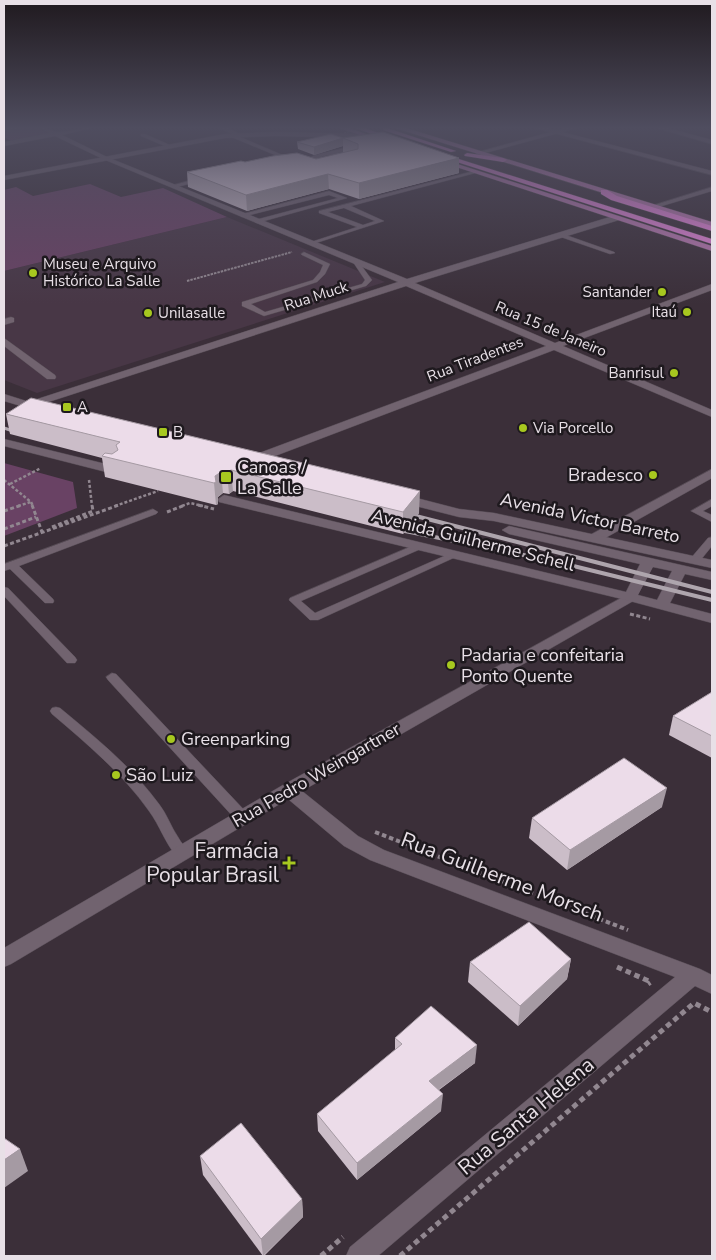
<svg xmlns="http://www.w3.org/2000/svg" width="716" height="1260" viewBox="0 0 716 1260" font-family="'Nunito Sans',sans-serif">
  <rect width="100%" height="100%" fill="#3b2f39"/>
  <!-- built -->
  <polygon fill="#483746" points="227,217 385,282 37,393 4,380 4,271"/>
  <!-- green -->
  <g fill="#694264">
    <polygon points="27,127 35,127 50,134 11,141 4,137 4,131"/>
    <polygon points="90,184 121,197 163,188 227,217 4,271 4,190 16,187 33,196"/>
    <polygon points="4,463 73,482 77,508 4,536"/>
  </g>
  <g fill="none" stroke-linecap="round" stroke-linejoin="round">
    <!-- lane casing -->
    <g stroke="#554b54" stroke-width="1">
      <g id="lane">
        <polygon points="141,134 145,134 172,146 167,147 141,136"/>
        <polygon points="229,134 233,134 292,159 287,160 229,136"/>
        <path d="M 357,145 L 359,148 L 338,153 L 353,159 L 353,161 C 345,161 338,154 330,155 C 320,155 305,168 296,164 L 315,155 Z"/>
        <path d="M 474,171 L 479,172 L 351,206 L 384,221 L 313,244 L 308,243 L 357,227 L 319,213 L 319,211 ZM 344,208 L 375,221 L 363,225 L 328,212 Z"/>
        <polygon points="203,177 205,180 173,188 170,186"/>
        <polygon points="329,191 347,198 257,223 255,222 255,220 338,198 329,195 242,217 239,215"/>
        <polygon points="560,233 614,252 615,253 610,254 558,236 558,234"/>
        <polygon points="304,252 330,264 325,274 317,282 251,304 265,312 362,284 365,280 353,262 356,260 358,261 372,280 366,286 264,316 242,306 242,302 313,280 320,272 323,265 302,255 301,254"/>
        <polygon points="712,499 712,506 703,511 712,515 712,522 691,511"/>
        <polygon points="153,509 158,512 156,514 19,566 53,599 54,601 53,603 45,603 10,569 4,571 4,564"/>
        <polygon points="712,537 712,546 699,562 691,562 690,560 691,558 708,538"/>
        <polygon points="419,543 423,544 424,546 423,548 301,601 315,613 451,553 455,552 460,555 318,620 310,620 289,600 290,598"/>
        <polygon points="4,587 8,588 75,657 77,660 75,663 67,663 4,596"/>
        <polygon points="112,673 116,674 247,813 249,817 247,821 242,822 237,821 108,680 106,677"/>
        <path d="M 56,707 L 60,708 C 95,737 132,767 159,804 C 167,814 171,827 178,837 C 181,843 186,847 189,853 L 187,857 L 182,858 L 177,857 C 165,843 160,826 149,811 C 123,774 86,743 52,714 L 50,711 L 52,708 Z"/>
      </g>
    </g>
    <!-- street casing -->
    <g stroke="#554b54" stroke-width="1">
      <g id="street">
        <polygon points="25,127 4,132 4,128"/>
        <path d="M 38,127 C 46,127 52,132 58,132 C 71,132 83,127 96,127 L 62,135 L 107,157 L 407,279 L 613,216 L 619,216 L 619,220 L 415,283 L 555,343 L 712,284 L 712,290 L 563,346 L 712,410 L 712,417 L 554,350 L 254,464 L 246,464 L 244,461 L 246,458 L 546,346 L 406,286 L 30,408 L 22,408 L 20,406 L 22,404 L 398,282 L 103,159 L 55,136 L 4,146 L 4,142 L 49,133 Z"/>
        <polygon points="218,127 227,127 241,135 236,136"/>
        <polygon points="531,127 543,127 712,171 712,175"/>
        <polygon points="653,127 664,127 712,140 712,144"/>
        <polygon points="712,187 712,191 652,209 648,207"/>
        <polygon points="11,317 14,318 14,322 4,325 4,319"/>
        <polygon points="4,338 55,375 56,377 55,379 47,379 4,346"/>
        <polygon points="712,469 712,478 600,541 595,542 588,538 590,535"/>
        <polygon points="630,593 635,594 637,597 635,600 302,791 358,836 384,850 700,969 712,975 712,994 695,986 378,1256 346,1256 350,1247 675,977 370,860 344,846 288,799 11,964 4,967 4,948 283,785"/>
      </g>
    </g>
    <!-- secondary casing -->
    <g stroke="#554b54" stroke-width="1">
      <g id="secondary">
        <polygon points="569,127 581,127 478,155 475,153"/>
        <polygon points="275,132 367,134 370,136 367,138 275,136 225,138 4,180 4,176 225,134"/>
        <polygon points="4,394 45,407 47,409 41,412 4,401"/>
        <polygon points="4,439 118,467 120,470 114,474 4,446"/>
        <polygon points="401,494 459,509 494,513 712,560 712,568 494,521 459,517 396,501 395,498"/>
        <path d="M 224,495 L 626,592 L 640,564 L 509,534 L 502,530 L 509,526 L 712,572 L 712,580 L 685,574 L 670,603 L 712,614 L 712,623 L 626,600 L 219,502 L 218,499 ZM 653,567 L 672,571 L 657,600 L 638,595 Z"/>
      </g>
    </g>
    <!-- primary casing -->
    <g stroke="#554b54" stroke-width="1">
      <g id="primary">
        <polygon points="336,127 346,127 386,141 381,142"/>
        <polygon points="392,127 403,127 712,222 712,227"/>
        <polygon points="438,159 442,159 712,246 712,251 438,161"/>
      </g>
    </g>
    <!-- highway casing -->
    <g stroke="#554b54" stroke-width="1">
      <g id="highway">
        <polygon points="352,127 362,127 397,140 392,141"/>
        <polygon points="383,128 387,128 456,151 451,152 383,130"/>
        <polygon points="440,153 712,239 712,244 438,156 437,155"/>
        <polygon points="467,153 503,158 507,160 503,162 465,156 464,155"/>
        <polygon points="601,190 607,190 617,196 712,226 712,231 611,200 601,194"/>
      </g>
    </g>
    <!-- path-far4 -->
    <polyline stroke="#918790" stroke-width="2" stroke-dasharray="2.5 1" stroke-linecap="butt" points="187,281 292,252"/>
    <!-- path-far3 -->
    <g stroke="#918790" stroke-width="2.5" stroke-dasharray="3 2" stroke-linecap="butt">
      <polyline points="4,480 31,502 33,506"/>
      <polyline points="89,480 92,506"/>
      <polyline points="10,484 41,468"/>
      <polyline points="18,506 31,502"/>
      <polyline points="115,506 158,491"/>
      <polyline points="182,506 190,503 203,506"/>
    </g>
    <!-- path-far2 -->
    <g stroke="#918790" stroke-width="3" stroke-dasharray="4 2.5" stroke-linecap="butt">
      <polyline points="32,505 42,532"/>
      <polyline points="198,505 214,509"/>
      <polyline points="4,511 22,505"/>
      <polyline points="167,512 185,505"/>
      <polyline points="52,527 93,511 92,505"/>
      <polyline points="4,529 36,517"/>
      <polyline points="4,546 119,505"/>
      <polyline points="630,614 650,619"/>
    </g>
    <!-- path-far1 -->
    <polyline stroke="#918790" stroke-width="4" stroke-dasharray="4.5 3" stroke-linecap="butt" points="375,832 628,930"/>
    <!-- path -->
    <g stroke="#918790" stroke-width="5" stroke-dasharray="5.5 4" stroke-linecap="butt">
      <polyline points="617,967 651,982 648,984"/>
      <polyline points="321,1256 343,1237"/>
      <polyline points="400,1256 694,1003 712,1012"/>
    </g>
    <!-- lane -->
    <use href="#lane" fill="#71636f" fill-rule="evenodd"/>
    <!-- street -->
    <use href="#street" fill="#71636f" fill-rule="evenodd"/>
    <!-- secondary -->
    <use href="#secondary" fill="#71636f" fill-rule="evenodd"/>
    <!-- primary -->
    <use href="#primary" fill="#b777af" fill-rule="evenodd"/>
    <!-- highway -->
    <use href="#highway" fill="#e584da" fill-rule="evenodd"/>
    <!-- rail-far1 -->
    <polyline stroke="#aea5ad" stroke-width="3" points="4,428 22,434"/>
    <!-- rail -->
    <g stroke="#aea5ad" stroke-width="4">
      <polyline points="404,513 712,592"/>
      <polyline points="390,528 553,561 712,600"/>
    </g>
    <!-- path-bridge -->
    <polyline stroke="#918790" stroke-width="1" stroke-dasharray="2 1" stroke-linecap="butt" points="344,133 369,127"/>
  </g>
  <!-- wall -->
  <g fill="#cbbdc8">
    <polygon points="343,138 459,173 359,199 329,189 247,211 188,187 187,172 245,162 316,159 343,153 343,146 314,155 298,149 297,142"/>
    <polygon points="6,414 419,513 403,534 233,491 229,494 223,493 218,497 218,504 216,505 105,477 102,458 10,434"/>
    <polygon points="712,692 712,758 669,735 673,716"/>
    <polygon points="662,807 567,870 529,838 532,818"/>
    <polygon points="571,959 567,979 518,1026 468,982 470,962"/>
    <polygon points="395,1038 475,1063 439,1090 441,1111 357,1180 318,1131 317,1114 395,1050"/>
    <polygon points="200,1156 302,1199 303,1217 264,1256 263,1256 203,1175"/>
  </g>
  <!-- shaded-wall -->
  <g fill="#a59aa3">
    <polygon points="343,138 343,146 314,155 314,147"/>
    <polygon points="459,158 459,173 359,199 359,183"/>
    <polygon points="328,174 329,189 247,211 246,195"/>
    <polygon points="231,470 233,491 229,494 227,472"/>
    <polygon points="221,472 223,493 218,497 218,504 216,505 214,483 215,476"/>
    <polygon points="420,491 419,513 403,534 403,512"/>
    <polygon points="667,788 662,807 567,870 570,850"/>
    <polygon points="571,959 567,979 518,1026 520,1006"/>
    <polygon points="477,1045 475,1063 427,1098 429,1081"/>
    <polygon points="443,1094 441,1111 357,1180 357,1163"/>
    <polygon points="20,1149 28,1171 4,1188 4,1160"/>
    <polygon points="302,1199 303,1217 263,1256 261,1239"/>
  </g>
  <!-- building -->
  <g fill="#ecdce9" stroke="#a59aa3">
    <polygon points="383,132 459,158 359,183 328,174 246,195 187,172 241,161 245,162 273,156 297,153 316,159 358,149 358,144 343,138"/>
    <polygon points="331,134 343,138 314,147 297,142"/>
    <polygon points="31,398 420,491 403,512 231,470 227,472 221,472 215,476 216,482 214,483 102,456 105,453 112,454 118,450 116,445 120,442 6,414"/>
    <polygon points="712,692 712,736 673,716"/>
    <polygon points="624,758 667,788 570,850 532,818"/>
    <polygon points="529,922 571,959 520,1006 470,962"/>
    <polygon points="431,1006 477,1045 429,1081 443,1094 357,1163 317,1114 402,1044 395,1038"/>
    <polygon points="241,1123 302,1199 261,1239 200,1156"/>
    <polygon points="4,1138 20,1149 4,1160"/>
  </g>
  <!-- sky -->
  <linearGradient id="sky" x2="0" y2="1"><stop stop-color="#201a1f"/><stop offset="0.42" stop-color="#4f4d5f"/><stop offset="1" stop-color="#4f4d5f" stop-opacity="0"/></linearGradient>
  <rect width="716" height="304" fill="url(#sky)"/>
  <!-- markers -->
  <g fill="#a7c81f" stroke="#1e191e" stroke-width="2">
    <circle cx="33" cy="273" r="5"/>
    <circle cx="662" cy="292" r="5"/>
    <circle cx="687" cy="312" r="5"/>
    <circle cx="148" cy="313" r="5"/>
    <circle cx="674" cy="373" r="5"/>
    <rect x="62" y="402" width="10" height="10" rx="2.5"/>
    <circle cx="523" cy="428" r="5"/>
    <rect x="158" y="427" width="10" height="10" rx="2.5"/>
    <circle cx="653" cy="475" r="5"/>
    <rect x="220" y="471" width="12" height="12" rx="2.5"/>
    <circle cx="451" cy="665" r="5"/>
    <circle cx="171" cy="739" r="5"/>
    <circle cx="116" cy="775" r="5"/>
    <path d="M286.5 855.5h5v5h5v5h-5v5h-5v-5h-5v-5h5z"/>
  </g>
  <g text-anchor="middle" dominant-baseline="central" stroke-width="5" stroke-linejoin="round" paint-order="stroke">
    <!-- far-poi labels -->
    <g font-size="15" fill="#e8e0e7" stroke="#1e191e" text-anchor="start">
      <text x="43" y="264">Museu e Arquivo<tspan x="43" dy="17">Histórico La Salle</tspan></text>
      <text x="652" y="292" text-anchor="end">Santander</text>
      <text x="677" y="312" text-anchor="end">Itaú</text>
      <text x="158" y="313">Unilasalle</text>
      <text x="664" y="373" text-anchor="end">Banrisul</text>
      <text x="77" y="407">A</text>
      <text x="533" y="428">Via Porcello</text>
      <text x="173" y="432">B</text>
    </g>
    <!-- far-street labels -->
    <g font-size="15" fill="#e8e0e7" stroke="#1e191e">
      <text transform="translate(316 296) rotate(-18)">Rua Muck</text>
      <text transform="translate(551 329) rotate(23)">Rua 15 de Janeiro</text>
      <text transform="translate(475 359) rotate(-21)">Rua Tiradentes</text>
    </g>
    <!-- poi labels -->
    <g font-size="18" fill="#e8e0e7" stroke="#1e191e" text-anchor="start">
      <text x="237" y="467">Canoas /<tspan x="237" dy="21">La Salle</tspan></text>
      <text x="643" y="475" text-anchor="end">Bradesco</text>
      <text x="461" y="655">Padaria e confeitaria<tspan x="461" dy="21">Ponto Quente</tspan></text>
      <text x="181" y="739">Greenparking</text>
      <text x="126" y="775">São Luiz</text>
    </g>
    <!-- street labels -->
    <g font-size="18" fill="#e8e0e7" stroke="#1e191e">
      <text transform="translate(590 518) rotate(12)">Avenida Victor Barreto</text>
      <text transform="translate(473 540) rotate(14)">Avenida Guilherme Schell</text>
      <text transform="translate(316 775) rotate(-30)">Rua Pedro Weingartner</text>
    </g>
    <!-- near-poi labels -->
    <g font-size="21" fill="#e8e0e7" stroke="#1e191e" text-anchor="end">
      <text x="279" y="851">Farmácia<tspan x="279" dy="24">Popular Brasil</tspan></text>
    </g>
    <!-- near-street labels -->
    <g font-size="21" fill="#e8e0e7" stroke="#1e191e">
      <text transform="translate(502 877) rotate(21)">Rua Guilherme Morsch</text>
      <text transform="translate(526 1116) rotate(-40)">Rua Santa Helena</text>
    </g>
  </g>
  <!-- border -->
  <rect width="716" height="1260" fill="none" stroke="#e8e0e7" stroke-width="10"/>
</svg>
